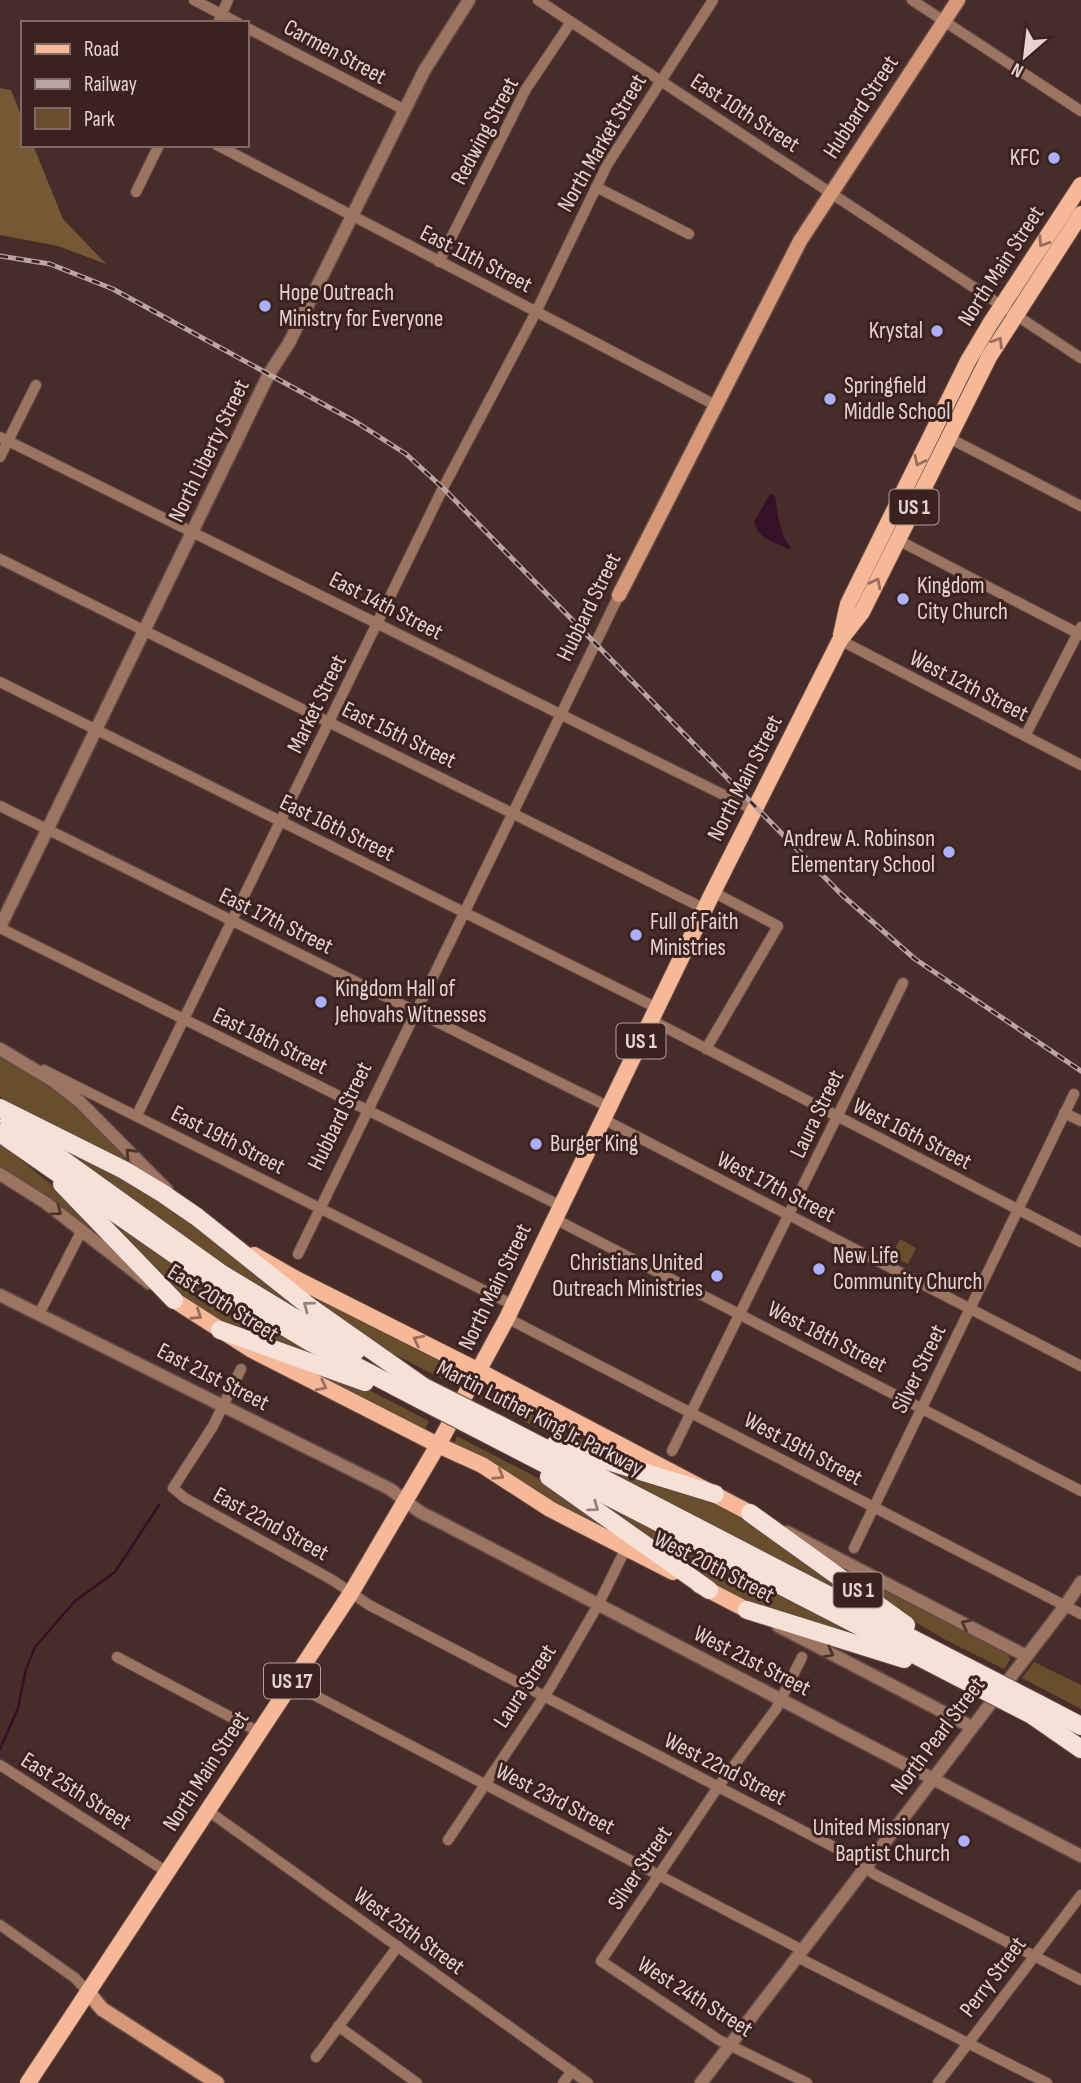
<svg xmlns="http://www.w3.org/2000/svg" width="1081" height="2083" viewBox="0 0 1081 2083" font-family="'Sofia Sans Condensed',sans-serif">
  <rect width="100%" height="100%" fill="#472c29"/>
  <!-- green -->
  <g fill="#694e2e">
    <polygon points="0,1058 36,1076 66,1096 147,1177 0,1097"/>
    <polygon points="0,1143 63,1194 128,1258 0,1169"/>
    <path d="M 59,1145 L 148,1189 L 306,1312 C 219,1270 137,1202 59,1145 Z"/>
    <polygon points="98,1213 235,1309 319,1356 214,1319 176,1295"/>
    <polygon points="900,1239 916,1248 908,1264 891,1256"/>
    <polygon points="286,1278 459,1368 451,1384 366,1339"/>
    <polygon points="259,1347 373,1392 429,1421 424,1431"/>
    <polygon points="488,1390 575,1437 607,1445 677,1479 549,1434 479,1398 482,1393"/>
    <polygon points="457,1436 551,1485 637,1550 454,1444"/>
    <polygon points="566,1452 718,1505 761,1528 872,1609"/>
    <polygon points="571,1484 689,1549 877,1645 747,1602 703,1581"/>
    <polygon points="808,1547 1008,1652 1010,1660 1004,1669 946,1640 891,1608"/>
    <polygon points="1034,1662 1081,1685 1081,1709 1022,1678"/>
  </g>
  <!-- forest -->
  <polygon fill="#775834" points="0,88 11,90 23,120 23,145 33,145 63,219 106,264 58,246 0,235"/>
  <!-- water -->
  <path fill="#351127" d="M 770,494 L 775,496 C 778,514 779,533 791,548 L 790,549 C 775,543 758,539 754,522 Z"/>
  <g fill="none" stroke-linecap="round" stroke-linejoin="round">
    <!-- stream -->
    <polyline stroke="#351127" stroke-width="2.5" points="0,1749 18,1708 26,1669 35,1647 75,1601 115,1572 159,1505"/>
    <!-- minor casing -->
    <g stroke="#634a47" stroke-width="12">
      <g id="minor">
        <polyline points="194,0 238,23"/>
        <polyline points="538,0 1081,358"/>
        <polyline points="912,0 1081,111"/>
        <polyline points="218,23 228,0"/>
        <polyline points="247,28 405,110"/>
        <polyline points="217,145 717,406"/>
        <polyline points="596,187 689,234"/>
        <polyline points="136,192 159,145"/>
        <polyline points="439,262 526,89 571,22"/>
        <polyline points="0,437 754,810"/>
        <polyline points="949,438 1081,506"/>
        <polyline points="0,457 36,385"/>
        <polyline points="898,540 1081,635"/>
        <polyline points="0,559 705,909"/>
        <polyline points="840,640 1081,765"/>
        <polyline points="0,682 657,1008"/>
        <polyline points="1025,736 1081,627"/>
        <polyline points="0,806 609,1107"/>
        <polyline points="0,928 561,1206"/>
        <polyline points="651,1020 1081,1242"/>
        <polyline points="706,1049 778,926 713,892"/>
        <polyline points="44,1070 513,1305"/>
        <polyline points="1064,1113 1081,1121"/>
        <polyline points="137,1115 443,488 536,312 607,165 713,0"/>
        <polyline points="603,1119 1081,1366"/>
        <polyline points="555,1219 1081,1491"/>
        <polyline points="298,1254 619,595"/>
        <polyline points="39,1314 82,1230"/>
        <polyline points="507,1318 1081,1614"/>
        <polyline points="241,1369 213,1426 173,1488 185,1498 334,1581 369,1605 830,1845 857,1859 874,1874 1081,1980"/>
        <polyline points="672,1451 903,983"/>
        <polyline points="854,1548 1074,1094"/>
        <polyline points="117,1657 259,1732"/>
        <polyline points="802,1657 776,1709 718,1787 601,1961 719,2040 807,2083"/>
        <polyline points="291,1683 802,1950"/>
        <polyline points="0,1765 167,1872"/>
        <polyline points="207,1810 588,2083"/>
        <polyline points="448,1840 551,1686 598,1605 626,1548"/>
        <polyline points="0,1925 75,1978 88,1992"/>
        <polyline points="797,1957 1047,2083"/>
        <polyline points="338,2026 417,2083"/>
        <polyline points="316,2057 398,1946"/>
        <polyline points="563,2083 572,2071"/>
        <polyline points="938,2083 1081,1895"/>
      </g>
    </g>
    <!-- tertiary casing -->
    <g stroke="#634a47" stroke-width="15">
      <g id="tertiary">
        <polyline points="0,927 269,374 289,343 424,71 469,0"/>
        <polyline points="0,1049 52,1080 79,1101 167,1190"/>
        <polyline points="0,1174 46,1203 149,1283"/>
        <polyline points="0,1295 390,1489 420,1512 438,1521 1081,1856"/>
        <polyline points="787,1532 1026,1656"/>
        <polyline points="778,1626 972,1727"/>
        <polyline points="701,2083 1065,1606 1081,1582"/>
      </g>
    </g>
    <!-- secondary casing -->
    <g stroke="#634a47" stroke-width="17">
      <g id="secondary">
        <polyline points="619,595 800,241 958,0"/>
        <polyline points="88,1992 102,2009 217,2083"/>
      </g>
    </g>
    <!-- primary casing -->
    <g stroke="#634a47" stroke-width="18">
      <g id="primary">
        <polyline points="841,635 848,604 968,361 990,324 1081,185"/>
        <polyline points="254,1255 298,1280 479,1371 750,1513"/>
        <polyline points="174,1300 252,1350 438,1445 482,1465 550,1509 673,1572"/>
        <polyline points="699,1585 747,1610"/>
        <polyline points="28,2083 351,1593 438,1445 507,1318 713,892 840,640 862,612 989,357 1081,214"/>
      </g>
    </g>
    <!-- motorway casing -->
    <g stroke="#634a47" stroke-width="20">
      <g id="motorway">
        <polyline points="0,1108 124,1170 162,1193 197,1217 310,1307 424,1387"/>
        <polyline points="9,1121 222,1274 293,1317 356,1351"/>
        <polyline points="0,1133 240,1300 310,1342 419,1399"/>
        <polyline points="62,1184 174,1300"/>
        <polyline points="220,1330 365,1382"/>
        <polyline points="496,1423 967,1667"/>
        <polyline points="489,1435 960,1678"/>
        <polyline points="555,1445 715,1494"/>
        <polyline points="549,1477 709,1590"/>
        <polyline points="750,1513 906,1625"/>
        <polyline points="747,1610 904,1659"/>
        <polyline points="1039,1704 1081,1726"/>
        <polyline points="1032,1715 1081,1749"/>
      </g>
    </g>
    <!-- minor -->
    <use href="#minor" stroke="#9b7561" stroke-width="10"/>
    <!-- tertiary -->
    <use href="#tertiary" stroke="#9b7561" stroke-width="12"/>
    <!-- secondary -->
    <use href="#secondary" stroke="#d59879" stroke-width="14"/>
    <!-- primary -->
    <use href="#primary" stroke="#f7b898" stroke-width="16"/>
    <!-- motorway -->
    <use href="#motorway" stroke="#f5e1d7" stroke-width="18"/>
    <!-- rail casing -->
    <g stroke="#b8a4a1" stroke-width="5">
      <polyline id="rail" points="0,256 50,264 113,289 356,422 406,454 443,488 841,894 915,959 1081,1071"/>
    </g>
    <!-- rail -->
    <use href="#rail" stroke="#3c221f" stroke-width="2.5" stroke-dasharray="8" stroke-linecap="butt"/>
    <!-- motorway-bridge casing -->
    <g stroke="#634a47" stroke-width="20" stroke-linecap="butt">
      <g id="motorway-bridge">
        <polyline points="424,1387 496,1423"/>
        <polyline points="419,1399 489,1435"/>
        <polyline points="967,1667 1039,1704"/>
        <polyline points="960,1678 1032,1715"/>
      </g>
    </g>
    <!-- motorway-bridge -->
    <use href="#motorway-bridge" stroke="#f5e1d7" stroke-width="18"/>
  </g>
  <!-- one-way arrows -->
  <defs><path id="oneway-chevron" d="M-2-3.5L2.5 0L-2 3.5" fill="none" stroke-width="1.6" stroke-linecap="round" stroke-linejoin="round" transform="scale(1.75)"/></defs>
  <g stroke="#9a6d5c">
    <use href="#oneway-chevron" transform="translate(1043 242) rotate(123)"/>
    <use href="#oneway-chevron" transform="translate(998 342) rotate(-59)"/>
    <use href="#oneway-chevron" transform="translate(919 461) rotate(116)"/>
    <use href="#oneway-chevron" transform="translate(876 583) rotate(-63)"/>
    <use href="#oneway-chevron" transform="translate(197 1315) rotate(33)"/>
    <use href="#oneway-chevron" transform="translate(418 1340) rotate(-153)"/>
    <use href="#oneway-chevron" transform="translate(322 1386) rotate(27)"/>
    <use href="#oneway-chevron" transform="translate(499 1475) rotate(32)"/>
  </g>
  <g stroke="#4f332c">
    <use href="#oneway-chevron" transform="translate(130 1153) rotate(-134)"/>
    <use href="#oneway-chevron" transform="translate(57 1211) rotate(37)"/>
    <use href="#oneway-chevron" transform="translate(966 1624) rotate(-153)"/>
    <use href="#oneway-chevron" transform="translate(829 1653) rotate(28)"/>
  </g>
  <g stroke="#98827b">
    <use href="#oneway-chevron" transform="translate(308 1306) rotate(-143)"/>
    <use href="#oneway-chevron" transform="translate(594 1507) rotate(36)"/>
  </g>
  <!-- markers -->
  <g fill="#aab0fb" stroke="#3c221f" stroke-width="2.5">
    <circle cx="1054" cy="158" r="7"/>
    <circle cx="265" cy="306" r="7"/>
    <circle cx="937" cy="331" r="7"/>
    <circle cx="830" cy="399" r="7"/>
    <circle cx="903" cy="599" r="7"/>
    <circle cx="949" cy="852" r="7"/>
    <circle cx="636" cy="935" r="7"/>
    <circle cx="321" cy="1002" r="7"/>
    <circle cx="536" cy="1144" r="7"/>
    <circle cx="819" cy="1269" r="7"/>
    <circle cx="717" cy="1276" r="7"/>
    <circle cx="964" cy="1841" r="7"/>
  </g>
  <g text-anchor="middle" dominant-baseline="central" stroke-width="6" stroke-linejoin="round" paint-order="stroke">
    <!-- shield labels -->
    <g fill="#3c221f" stroke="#b29e9b" stroke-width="2">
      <rect x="889.5" y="489.5" width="49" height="35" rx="5"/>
      <rect x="616.5" y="1023.5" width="49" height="35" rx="5"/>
      <rect x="833.5" y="1572.5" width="49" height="35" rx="5"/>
      <rect x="264" y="1663.5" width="56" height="35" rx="5"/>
    </g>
    <g font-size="21" font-weight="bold" fill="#e5d3d0">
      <text x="914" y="507">US 1</text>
      <text x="641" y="1041">US 1</text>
      <text x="858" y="1590">US 1</text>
      <text x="292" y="1681">US 17</text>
    </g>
    <!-- street labels -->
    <g font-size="23" fill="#e5d3d0" stroke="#3c221f">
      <text transform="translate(335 52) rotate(28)">Carmen Street</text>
      <text transform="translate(861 107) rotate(-57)">Hubbard Street</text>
      <text transform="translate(745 113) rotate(33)">East 10th Street</text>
      <text transform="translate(485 131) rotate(-62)">Redwing Street</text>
      <text transform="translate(602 143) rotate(-60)">North Market Street</text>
      <text transform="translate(476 259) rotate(27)">East 11th Street</text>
      <text transform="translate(1001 266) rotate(-57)">North Main Street</text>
      <text transform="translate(209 451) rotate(-64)">North Liberty Street</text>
      <text transform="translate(386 606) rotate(27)">East 14th Street</text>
      <text transform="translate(589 607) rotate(-64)">Hubbard Street</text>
      <text transform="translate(969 686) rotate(27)">West 12th Street</text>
      <text transform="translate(317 704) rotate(-64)">Market Street</text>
      <text transform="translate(399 735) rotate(26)">East 15th Street</text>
      <text transform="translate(745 778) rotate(-63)">North Main Street</text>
      <text transform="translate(337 828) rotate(26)">East 16th Street</text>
      <text transform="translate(276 921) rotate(26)">East 17th Street</text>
      <text transform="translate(270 1041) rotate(26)">East 18th Street</text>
      <text transform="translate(817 1114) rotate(-64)">Laura Street</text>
      <text transform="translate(340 1116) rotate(-64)">Hubbard Street</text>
      <text transform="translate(912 1134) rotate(27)">West 16th Street</text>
      <text transform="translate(228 1140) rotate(27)">East 19th Street</text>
      <text transform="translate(776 1187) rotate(27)">West 17th Street</text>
      <text transform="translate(495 1287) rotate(-64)">North Main Street</text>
      <text transform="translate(223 1303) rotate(32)">East 20th Street</text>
      <text transform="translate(827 1337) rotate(27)">West 18th Street</text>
      <text transform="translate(919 1369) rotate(-64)">Silver Street</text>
      <text transform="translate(213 1377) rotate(27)">East 21st Street</text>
      <text transform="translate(540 1418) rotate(27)">Martin Luther King Jr. Parkway</text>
      <text transform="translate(803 1449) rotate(28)">West 19th Street</text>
      <text transform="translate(271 1524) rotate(29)">East 22nd Street</text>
      <text transform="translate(714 1567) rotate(27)">West 20th Street</text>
      <text transform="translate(752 1661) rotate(27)">West 21st Street</text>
      <text transform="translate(525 1686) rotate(-57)">Laura Street</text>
      <text transform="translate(938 1736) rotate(-53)">North Pearl Street</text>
      <text transform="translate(725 1769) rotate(27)">West 22nd Street</text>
      <text transform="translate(206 1771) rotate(-57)">North Main Street</text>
      <text transform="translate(76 1791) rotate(32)">East 25th Street</text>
      <text transform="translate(555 1799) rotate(27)">West 23rd Street</text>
      <text transform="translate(640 1868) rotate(-56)">Silver Street</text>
      <text transform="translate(409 1931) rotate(36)">West 25th Street</text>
      <text transform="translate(993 1977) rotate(-53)">Perry Street</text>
      <text transform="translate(695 1997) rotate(32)">West 24th Street</text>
    </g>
    <!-- poi labels -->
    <g font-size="23" fill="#e5d3d0" stroke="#3c221f" text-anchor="start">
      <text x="1040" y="158" text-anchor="end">KFC</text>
      <text x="279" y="293">Hope Outreach<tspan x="279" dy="26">Ministry for Everyone</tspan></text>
      <text x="923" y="331" text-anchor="end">Krystal</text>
      <text x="844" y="386">Springfield<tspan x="844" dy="26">Middle School</tspan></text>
      <text x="917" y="586">Kingdom<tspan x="917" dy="26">City Church</tspan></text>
      <text x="935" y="839" text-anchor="end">Andrew A. Robinson<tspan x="935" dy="26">Elementary School</tspan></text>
      <text x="650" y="922">Full of Faith<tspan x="650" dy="26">Ministries</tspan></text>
      <text x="335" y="989">Kingdom Hall of<tspan x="335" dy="26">Jehovahs Witnesses</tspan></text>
      <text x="550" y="1144">Burger King</text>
      <text x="833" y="1256">New Life<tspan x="833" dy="26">Community Church</tspan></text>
      <text x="703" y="1263" text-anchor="end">Christians United<tspan x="703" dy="26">Outreach Ministries</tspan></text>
      <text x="950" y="1828" text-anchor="end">United Missionary<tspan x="950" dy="26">Baptist Church</tspan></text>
    </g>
  </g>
  <!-- legend -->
  <rect x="21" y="21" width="228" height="126" fill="#3c221f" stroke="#806966" stroke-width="2"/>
  <rect x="35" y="44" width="35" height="10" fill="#f7b898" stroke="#806966" stroke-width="2"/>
  <text x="84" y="56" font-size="21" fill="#e5d3d0">Road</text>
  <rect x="35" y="79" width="35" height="10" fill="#b8a4a1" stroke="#806966" stroke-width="2"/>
  <text x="84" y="91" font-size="21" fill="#e5d3d0">Railway</text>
  <rect x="35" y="108" width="35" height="21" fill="#694e2e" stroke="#806966" stroke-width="2"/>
  <text x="84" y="126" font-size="21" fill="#e5d3d0">Park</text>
  <!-- north arrow -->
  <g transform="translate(1025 56) rotate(208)" stroke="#3c221f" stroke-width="5" paint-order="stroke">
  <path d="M0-5L12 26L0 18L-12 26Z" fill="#e5d3d0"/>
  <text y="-10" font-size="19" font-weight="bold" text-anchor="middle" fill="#e5d3d0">N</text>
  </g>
</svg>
